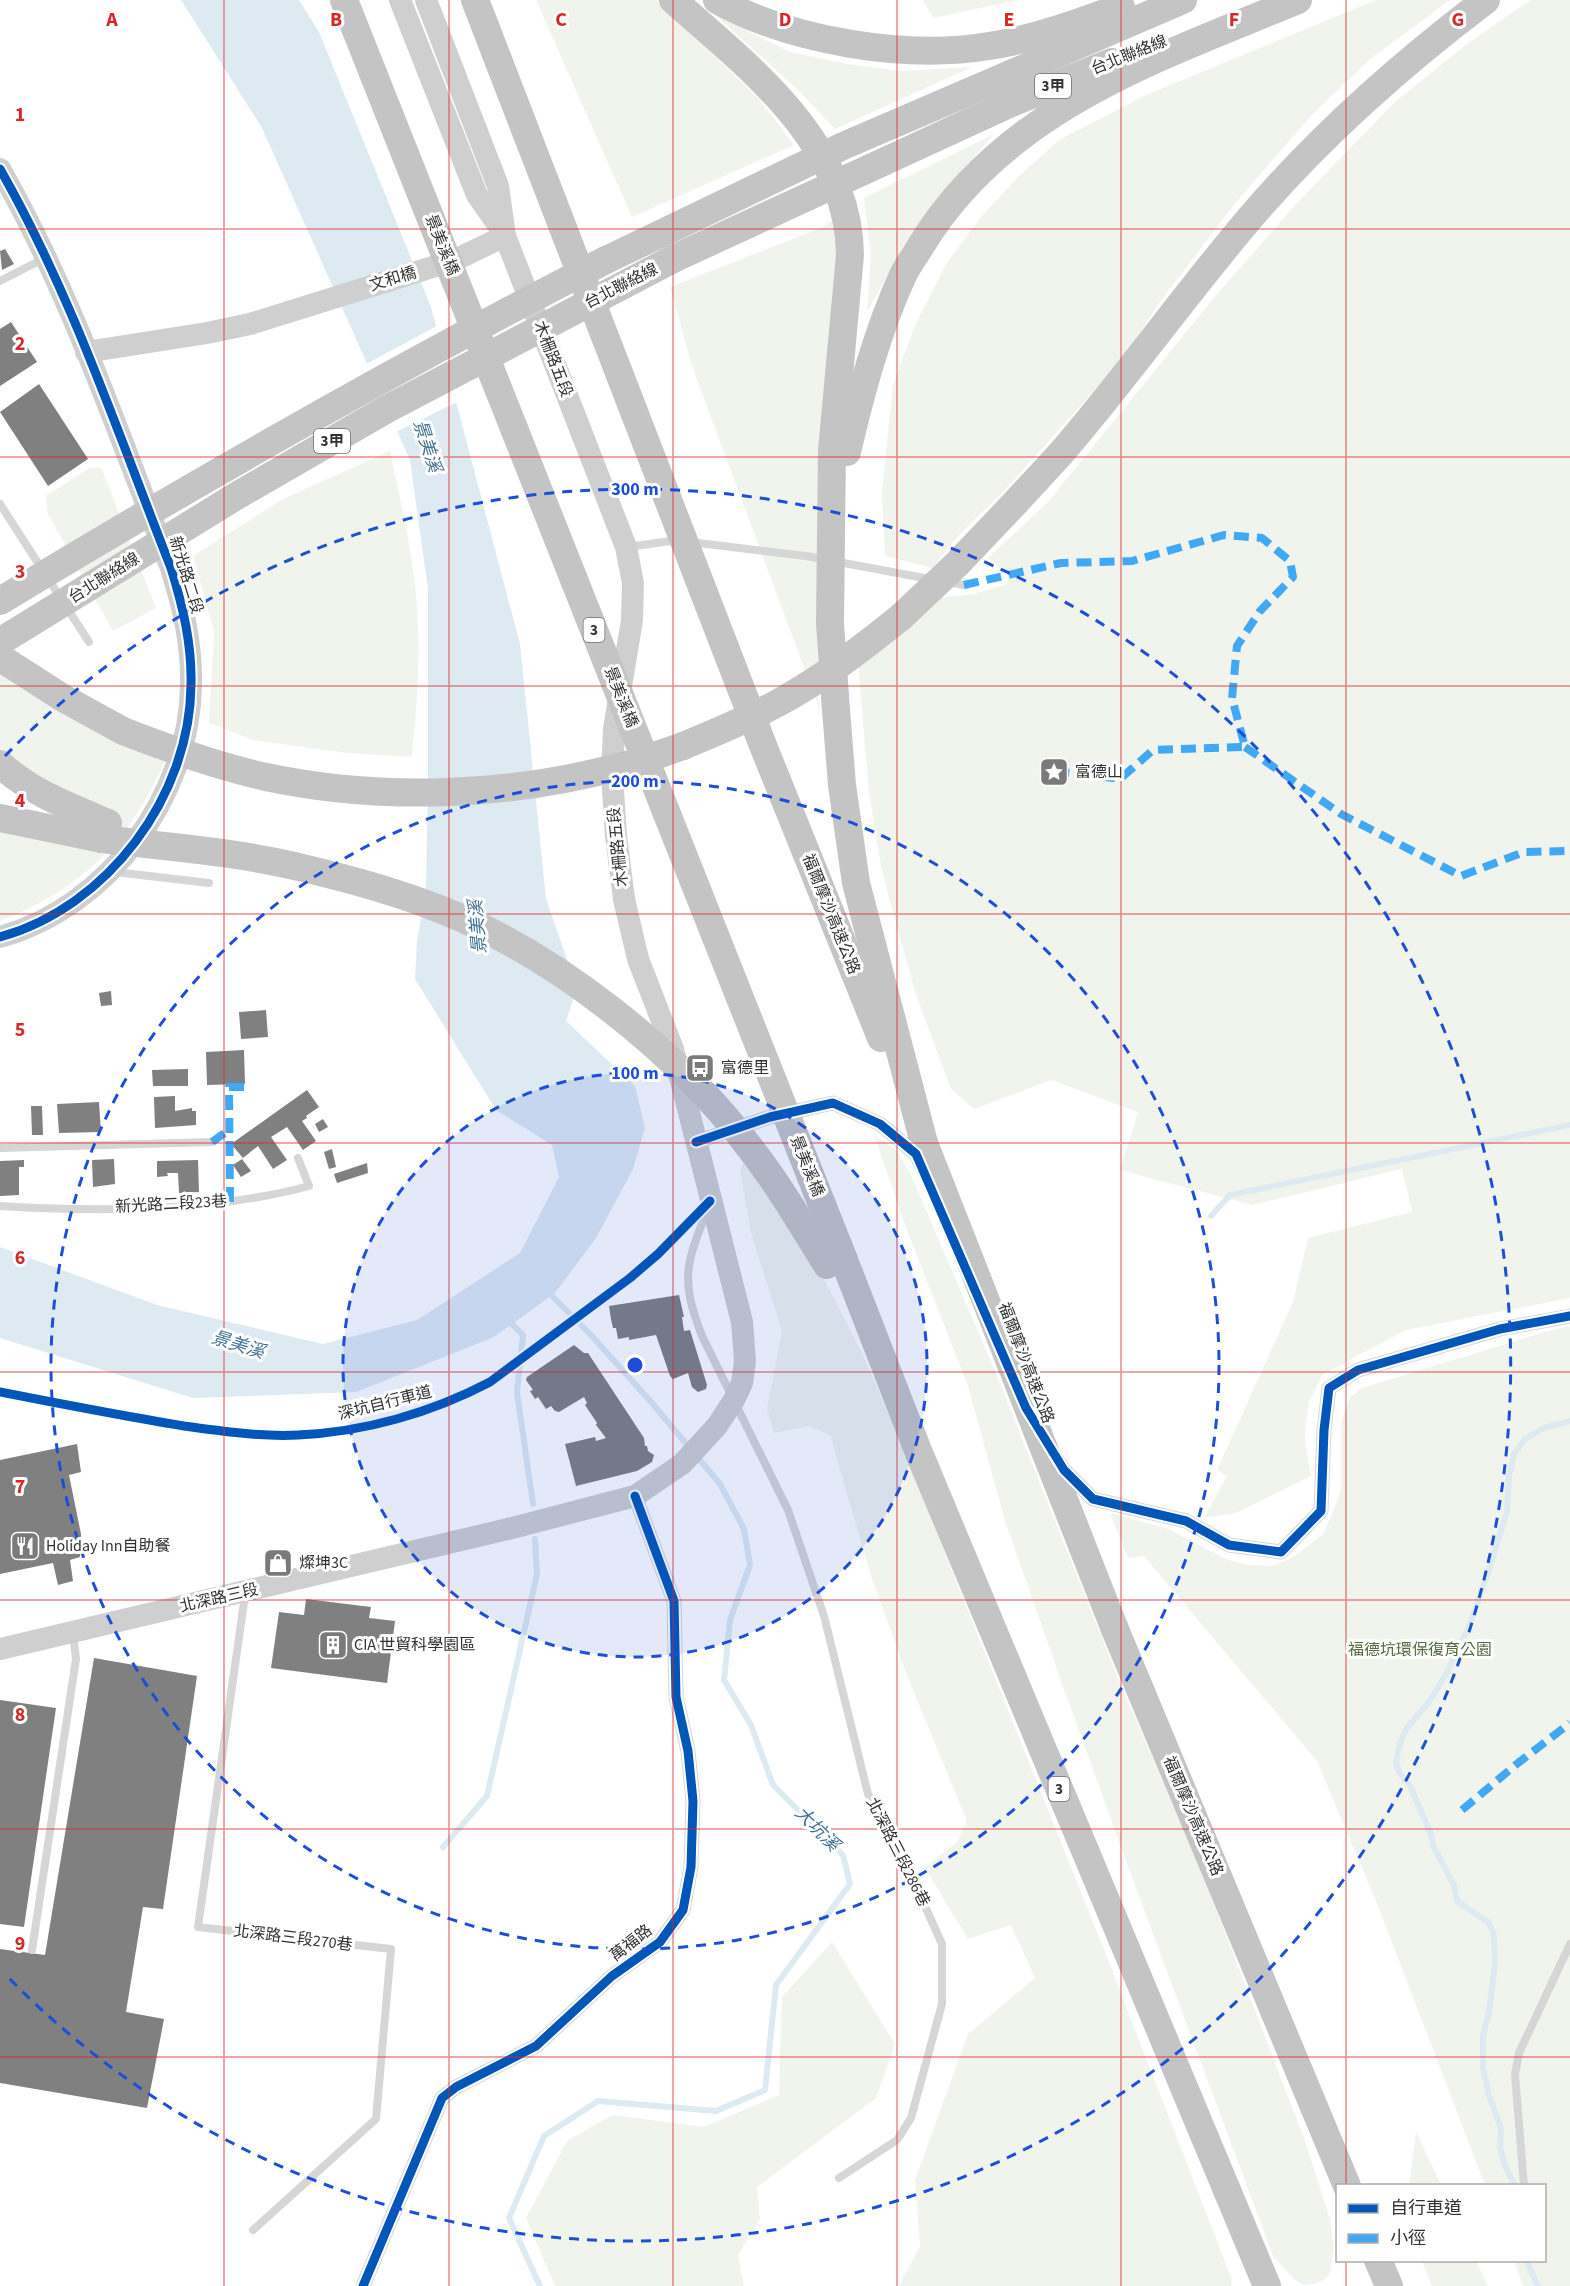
<svg xmlns="http://www.w3.org/2000/svg" width="1570" height="2286" viewBox="0 0 1570 2286" font-family="'Source Sans 3','Noto Sans TC',sans-serif">
  <rect width="100%" height="100%" fill="#fff"/>
  <!-- green -->
  <g fill="#f1f4ed">
    <polygon points="536,0 656,0 758,98 794,145 632,217"/>
    <polygon points="923,0 1018,0 933,18"/>
    <polygon points="1376,0 1450,0 1369,60 1311,116 1237,201 1160,302 1121,361 1003,492 957,537 932,568 885,556 882,491 893,385 916,323 947,263 981,217 1019,176 1059,140 1144,96"/>
    <polygon points="1531,0 1570,0 1570,1298 1406,1330 1323,1374 1309,1401 1305,1430 1305,1443 1311,1476 1236,1513 1204,1518 1227,1476 1217,1470 1293,1302 1308,1238 1412,1212 1402,1169 1252,1205 1120,1170 1138,1112 1051,1080 974,1109 951,1089 916,995 889,898 881,866 869,792 858,664 939,598 974,594 1007,584 1008,574 988,558 1048,502 1217,294 1298,202 1395,102 1468,43"/>
    <polygon points="714,14 790,52 848,64 900,71 972,67 835,129 797,89"/>
    <polygon points="994,134 944,191 903,247 867,312 871,255 864,198"/>
    <path d="M 834,219 L 840,250 C 829,403 812,555 819,708 L 692,366 L 670,287 L 823,227 Z"/>
    <path d="M 390,451 C 402,508 416,566 418,624 C 420,668 416,713 412,757 L 348,753 L 253,740 L 209,723 L 214,631 L 193,556 L 283,499 Z"/>
    <polygon points="101,467 156,608 113,631 47,512 46,496 90,468"/>
    <path d="M 0,674 L 167,756 C 131,839 85,888 0,921 L 0,831 L 96,807 L 29,770 L 0,748 Z"/>
    <polygon points="874,1135 896,1149 911,1175 995,1371 1122,1688 1195,1854 1304,2138 1330,2219 1334,2247 1330,2273 1324,2280 1314,2284 1303,2285 1294,2279 1273,2256 1133,1880 1065,1692 1005,1521 968,1386 908,1233"/>
    <polygon points="745,1157 812,1256 861,1351 915,1474 952,1571 1105,1952 1232,2280 1231,2286 899,2286 920,2246 915,2180 968,2034 1035,1978 1011,1925 968,1939 925,1868 957,1842 967,1821 908,1678 871,1576 830,1435 809,1426 774,1433 767,1409 782,1331 751,1233 740,1170"/>
    <polygon points="1570,1326 1570,2286 1523,2286 1514,2261 1544,2260 1544,2186 1485,2185 1378,1906 1317,1761 1144,1556 1128,1558 1110,1513 1168,1529 1228,1560 1248,1565 1272,1566 1292,1558 1323,1534 1333,1512 1341,1490 1341,1423 1350,1397 1362,1388 1551,1330"/>
    <polygon points="832,1942 895,2044 876,2098 757,2187 760,2219 738,2255 744,2286 555,2286 526,2218 567,2141 612,2115 704,2127 779,2095 782,1997"/>
    <polygon points="1416,2132 1441,2185 1409,2185"/>
    <polygon points="1422,2261 1476,2261 1488,2286 1432,2286"/>
  </g>
  <!-- water -->
  <polygon fill="#ddeaf2" points="181,0 299,0 319,32 431,307 520,644 546,899 577,988 566,1021 635,1086 645,1128 633,1169 596,1238 555,1293 494,1337 356,1392 193,1398 0,1338 0,1247 157,1305 323,1344 417,1320 520,1253 559,1177 552,1145 496,1110 415,979 417,942 426,885 428,777 428,589 410,460 262,128"/>
  <!-- pier -->
  <polygon fill="#fff" points="439,325 459,401 394,433 364,365"/>
  <g fill="none" stroke-linecap="round" stroke-linejoin="round">
    <!-- stream -->
    <g stroke="#ddeaf2" stroke-width="6">
      <polyline points="1211,1216 1230,1195 1570,1125"/>
      <polyline points="508,1320 523,1335 517,1392 533,1504"/>
      <polyline points="443,1847 487,1796 537,1574 535,1539"/>
      <polyline points="1515,2186 1505,2166 1500,2147 1501,2129 1489,2095 1483,2068 1483,2036 1489,2012 1495,1964 1494,1935 1489,1923 1457,1901 1454,1885 1433,1846 1431,1834 1410,1786 1399,1772 1396,1762 1399,1747 1406,1729 1429,1702 1446,1674 1468,1629 1489,1570 1507,1511 1509,1476 1514,1454 1525,1439 1544,1428 1570,1421"/>
      <polyline points="1526,2260 1538,2286"/>
      <polyline points="540,2286 509,2218 544,2136 598,2101 716,2111 765,2090 776,1985 850,1884 843,1855 773,1785 751,1725 724,1680 730,1620 750,1565 744,1529 720,1484 652,1403 590,1334 547,1291"/>
    </g>
  </g>
  <!-- building -->
  <g fill="#808080">
    <polygon points="5,249 14,264 2,270 0,251"/>
    <polygon points="11,322 37,362 0,386 0,329"/>
    <polygon points="39,384 88,459 48,486 0,412"/>
    <polygon points="111,991 112,1005 101,1006 99,993"/>
    <polygon points="266,1010 268,1037 241,1039 239,1012"/>
    <polygon points="244,1050 245,1084 207,1085 206,1052"/>
    <polygon points="188,1069 188,1086 153,1086 152,1070"/>
    <polygon points="307,1090 319,1107 306,1116 307,1118 302,1121 316,1141 303,1150 287,1127 271,1137 287,1160 273,1169 258,1146 243,1158 231,1144"/>
    <polygon points="175,1096 175,1111 192,1108 192,1111 196,1111 196,1125 155,1128 154,1097"/>
    <polygon points="99,1102 101,1132 59,1133 57,1104"/>
    <polygon points="31,1106 42,1106 43,1135 32,1135"/>
    <polygon points="323,1119 328,1127 319,1132 315,1124"/>
    <polygon points="332,1149 336,1167 329,1169 324,1152"/>
    <polygon points="114,1159 115,1184 93,1187 92,1160"/>
    <polygon points="242,1159 251,1171 241,1177 233,1165"/>
    <polygon points="24,1160 24,1167 19,1167 19,1195 0,1196 0,1161"/>
    <polygon points="198,1160 199,1192 179,1193 178,1173 167,1173 168,1176 157,1177 157,1161"/>
    <polygon points="367,1163 368,1173 337,1183 334,1174"/>
    <polygon points="679,1295 684,1317 682,1317 684,1331 690,1330 707,1385 706,1389 698,1392 692,1387 688,1373 673,1379 670,1376 656,1335 629,1340 629,1337 618,1339 616,1328 613,1328 611,1319 609,1306"/>
    <polygon points="574,1345 584,1353 588,1353 644,1438 645,1446 647,1446 648,1451 654,1455 652,1462 637,1471 576,1486 565,1444 595,1437 596,1441 606,1438 596,1425 597,1423 585,1405 587,1403 584,1397 559,1412 555,1411 551,1406 546,1409 538,1397 535,1399 530,1391 533,1390 526,1380 527,1377"/>
    <polygon points="77,1444 81,1472 69,1475 81,1534 80,1557 70,1560 73,1581 58,1585 53,1563 0,1574 0,1460"/>
    <polygon points="306,1599 371,1607 369,1618 395,1621 387,1683 271,1668 279,1612 304,1615"/>
    <polygon points="94,1658 197,1676 163,1909 143,1907 126,2012 164,2019 147,2108 0,2083 0,1949 45,1955"/>
    <polygon points="0,1700 56,1708 24,1927 0,1924"/>
  </g>
  <g fill="none" stroke-linecap="round" stroke-linejoin="round">
    <!-- lane -->
    <g stroke="#d6d6d6" stroke-width="8">
      <polyline points="0,281 45,258"/>
      <polyline points="0,504 89,642"/>
      <polyline points="690,542 806,556 930,579"/>
      <polyline points="628,547 678,540"/>
      <polyline points="948,582 964,585"/>
      <polyline points="115,872 209,883"/>
      <polyline points="0,1148 212,1142"/>
      <path d="M 0,1206 C 100,1212 213,1212 309,1186 L 298,1158"/>
      <path d="M 707,1211 C 701,1227 693,1244 690,1261 C 684,1287 693,1312 702,1336 L 788,1510 L 824,1616 L 868,1794 L 915,1884 L 942,1944 L 942,2004 L 911,2118 L 897,2140 L 839,2178"/>
      <polyline points="245,1595 198,1927 391,1949 376,2119 253,2230"/>
      <polyline points="32,1950 76,1659 73,1634"/>
      <polyline points="1524,2186 1515,2074 1519,2053 1570,1944"/>
    </g>
    <!-- street -->
    <g stroke="#d6d6d6" stroke-width="15">
      <polyline points="696,1142 770,1117 833,1103 880,1124 916,1154 921,1165"/>
      <polyline points="1058,1461 1064,1470 1093,1499 1186,1521 1229,1545 1281,1552 1321,1511 1324,1430 1329,1388 1358,1370 1500,1329 1570,1316"/>
      <polyline points="363,2286 442,2098 456,2087 536,2046 612,1976 660,1942 683,1910 691,1867 693,1801 688,1751 676,1697 674,1601 635,1496"/>
    </g>
    <!-- secondary -->
    <g stroke="#cfcfcf" stroke-width="22">
      <polyline points="400,0 477,195 503,232"/>
      <path d="M 0,169 C 72,295 118,434 171,568 C 183,607 192,644 191,685 C 190,796 108,907 0,937"/>
      <polyline points="86,352 207,333 250,324 455,260 505,236"/>
      <polyline points="0,1649 508,1529 635,1496 682,1464 717,1426 734,1400 742,1383 745,1361 742,1322 673,1049 638,959 624,899 616,836 612,775 614,729 632,620 633,583 626,547 505,236 498,186 426,0"/>
    </g>
    <!-- highway -->
    <g stroke="#c4c4c4" stroke-width="28">
      <path d="M 673,0 C 750,68 849,143 850,255 L 832,451"/>
      <path d="M 717,0 C 791,41 905,60 989,46 C 1034,39 1078,23 1121,7"/>
      <polyline points="673,259 1009,104 1112,62"/>
      <polyline points="606,260 843,146 1183,0"/>
      <path d="M 847,452 C 861,392 877,332 903,275 C 908,265 916,254 922,244 C 1005,108 1158,58 1298,0"/>
      <path d="M 1016,502 C 1033,483 1051,465 1068,445 C 1131,371 1187,292 1250,218 C 1320,136 1400,65 1486,0"/>
      <polyline points="7,662 63,698 123,731"/>
      <polyline points="835,697 842,785 856,883 924,1143"/>
      <polyline points="762,743 881,1038"/>
      <path d="M 683,746 C 714,733 746,720 776,704 C 821,680 861,649 901,617"/>
      <path d="M 0,764 C 30,792 70,807 108,823"/>
      <polyline points="0,818 102,839"/>
      <polyline points="844,1260 919,1453 1267,2286"/>
      <polyline points="1114,1627 1347,2186"/>
      <polyline points="1378,2260 1389,2286"/>
    </g>
    <!-- highway-bridge -->
    <g stroke="#c4c4c4" stroke-width="28">
      <polyline points="344,0 844,1260"/>
      <polyline points="475,0 762,743"/>
      <polyline points="832,451 830,623 835,697"/>
      <path d="M 0,601 C 198,481 400,366 606,260"/>
      <polyline points="901,617 957,564 1016,502"/>
      <polyline points="1,641 238,495 387,409 673,259"/>
      <path d="M 123,731 C 169,749 217,766 266,777 C 380,801 505,797 618,767 C 640,762 662,753 683,746"/>
      <path d="M 102,839 C 169,847 238,852 303,868 C 350,879 397,892 442,910 C 554,954 678,1052 750,1148 C 779,1185 802,1225 827,1265"/>
      <polyline points="924,1143 1114,1627"/>
    </g>
    <!-- quiet -->
    <g stroke="#3fa9f5" stroke-width="8" stroke-dasharray="15 8" stroke-linecap="butt">
      <polyline points="964,585 1061,563 1132,561 1224,535 1262,538 1290,561 1293,577 1260,611 1237,646 1232,698 1245,747 1153,750 1120,779 1053,771"/>
      <polyline points="1245,747 1341,814 1461,876 1524,852 1570,851"/>
      <polyline points="212,1142 229,1130"/>
      <polyline points="230,1202 229,1087 247,1087"/>
      <polyline points="1462,1810 1518,1763 1570,1723"/>
    </g>
    <!-- cycleway casing -->
    <g stroke="#fff" stroke-width="13">
      <g id="cycleway">
        <path d="M 0,169 C 72,295 118,434 171,568 C 183,607 192,644 191,685 C 190,796 108,907 0,937"/>
        <polyline points="696,1142 770,1117 833,1103 880,1124 916,1154 1026,1408 1064,1470 1093,1499 1186,1521 1229,1545 1281,1552 1321,1511 1324,1430 1329,1388 1358,1370 1500,1329 1570,1316"/>
        <path d="M 0,1392 C 61,1404 122,1416 184,1426 C 221,1431 260,1437 298,1435 C 364,1432 431,1413 490,1382 L 630,1278 L 658,1254 L 710,1201"/>
        <polyline points="363,2286 442,2098 456,2087 536,2046 612,1976 660,1942 683,1910 691,1867 693,1801 688,1751 676,1697 674,1601 635,1496"/>
      </g>
    </g>
    <!-- cycleway -->
    <use href="#cycleway" stroke="#0057b8" stroke-width="9"/>
  </g>
  <!-- grid -->
  <path fill="none" stroke="#d62828" stroke-width="1.5" stroke-opacity="0.55" d="M 224,0 L 224,2286M 449,0 L 449,2286M 673,0 L 673,2286M 897,0 L 897,2286M 1121,0 L 1121,2286M 1346,0 L 1346,2186M 0,229 L 1570,229M 0,457 L 1570,457M 0,686 L 1570,686M 0,914 L 1570,914M 0,1143 L 1570,1143M 0,1372 L 1570,1372M 0,1600 L 1570,1600M 0,1829 L 1570,1829M 0,2057 L 1570,2057M 1346,2260 L 1346,2286"/>
  <!-- distance rings -->
  <circle cx="635" cy="1365" r="292" fill="#1d4ed8" fill-opacity=".12"/>
  <g fill="none" stroke="#1d4ed8" stroke-width="3" stroke-dasharray="10 8">
    <circle cx="635" cy="1365" r="292"/>
    <circle cx="635" cy="1365" r="584"/>
    <path d="M5 756A876 876 0 1 1 5 1974"/>
  </g>
  <!-- icons -->
  <defs>
    <g id="sight-square" transform="scale(1.5)"><rect x="-9" y="-9" width="18" height="18" rx="4" fill="#7a7a7a" stroke="#fff"/><path d="M0-6L1.8-2.2L6-1.7L2.9 1.2L3.7 5.4L0 3.3L-3.7 5.4L-2.9 1.2L-6-1.7L-1.8-2.2Z" fill="#fff"/></g>
    <g id="bus-square" transform="scale(1.5)"><rect x="-9" y="-9" width="18" height="18" rx="4" fill="#7a7a7a" stroke="#fff"/><path d="M-5-6H5V4H4V6H2V4H-2V6H-4V4H-5ZM-3.5-4V0h7V-4ZM-3.5 1.2v1.5H-2V1.2ZM2 1.2v1.5H3.5V1.2Z" fill="#fff"/></g>
    <g id="restaurant-square" transform="scale(1.5)"><rect x="-9" y="-9" width="18" height="18" rx="4" fill="#7a7a7a" stroke="#fff"/><path d="M-5-6h1v4h1v-4h1v4h1v-4h1v5L-1.5 .5V6h-2V.5L-5-1ZM5-6V6H3V1.5H1.5Q1.5-4 5-6Z" fill="#fff"/></g>
    <g id="shop-square" transform="scale(1.5)"><rect x="-9" y="-9" width="18" height="18" rx="4" fill="#7a7a7a" stroke="#fff"/><path d="M-5-2.5h2.3a2.7 3.5 0 0 1 5.4 0H5L5.5 6h-11ZM-1.5-2.5h3a1.5 2.3 0 0 0-3 0Z" fill="#fff"/></g>
    <g id="building-square" transform="scale(1.5)"><rect x="-9" y="-9" width="18" height="18" rx="4" fill="#7a7a7a" stroke="#fff"/><path d="M-4-6H4V6H1V3H-1V6H-4ZM-2.5-4.3h1.7v1.8h-1.7ZM.8-4.3h1.7v1.8H.8ZM-2.5-1h1.7V.8h-1.7ZM.8-1h1.7V.8H.8Z" fill="#fff"/></g>
  </defs>
  <g fill-rule="evenodd">
    <use href="#sight-square" x="1054" y="772"/>
    <use href="#bus-square" x="700" y="1068"/>
    <use href="#restaurant-square" x="25" y="1546"/>
    <use href="#shop-square" x="278" y="1563"/>
    <use href="#building-square" x="333" y="1645"/>
  </g>
  <g text-anchor="middle" dominant-baseline="central" stroke-width="6" stroke-linejoin="round" paint-order="stroke">
    <!-- shield labels -->
    <g fill="#fff" stroke="#707070" stroke-width="1.5">
      <rect x="1035" y="74" width="36" height="24" rx="4.5"/>
      <rect x="314" y="429" width="36" height="24" rx="4.5"/>
      <rect x="583.5" y="618" width="21" height="24" rx="4.5"/>
      <rect x="1048.5" y="1777" width="21" height="24" rx="4.5"/>
    </g>
    <g font-size="15" font-weight="bold" fill="#323232">
      <text x="1053" y="86">3甲</text>
      <text x="332" y="441">3甲</text>
      <text x="594" y="630">3</text>
      <text x="1059" y="1789">3</text>
    </g>
    <!-- street labels -->
    <g font-size="16" fill="#323232" stroke="#fff">
      <text transform="translate(1129 55) rotate(-22)">台北聯絡線</text>
      <text transform="translate(442 245) rotate(68)">景美溪橋</text>
      <text transform="translate(393 279) rotate(-17)">文和橋</text>
      <text transform="translate(621 286) rotate(-27)">台北聯絡線</text>
      <text transform="translate(553 359) rotate(69)">木柵路五段</text>
      <text transform="translate(186 575) rotate(73)">新光路二段</text>
      <text transform="translate(104 578) rotate(-32)">台北聯絡線</text>
      <text transform="translate(621 697) rotate(68)">景美溪橋</text>
      <text transform="translate(618 847) rotate(-96)">木柵路五段</text>
      <text transform="translate(831 914) rotate(68)">福爾摩沙高速公路</text>
      <text transform="translate(807 1166) rotate(68)">景美溪橋</text>
      <text transform="translate(171 1204) rotate(-3)">新光路二段23巷</text>
      <text transform="translate(1026 1363) rotate(69)">福爾摩沙高速公路</text>
      <text transform="translate(385 1403) rotate(-14)">深坑自行車道</text>
      <text transform="translate(219 1598) rotate(-13)">北深路三段</text>
      <text transform="translate(1193 1816) rotate(67)">福爾摩沙高速公路</text>
      <text transform="translate(898 1852) rotate(63)">北深路三段286巷</text>
      <text transform="translate(293 1938) rotate(7)">北深路三段270巷</text>
      <text transform="translate(631 1943) rotate(-38)">萬福路</text>
    </g>
    <!-- poi labels -->
    <g font-size="16" fill="#323232" stroke="#fff" text-anchor="start">
      <text x="1075" y="772">富德山</text>
      <text x="721" y="1068">富德里</text>
      <text x="46" y="1546">Holiday Inn自助餐</text>
      <text x="299" y="1563">燦坤3C</text>
      <text x="354" y="1645">CIA 世貿科學園區</text>
    </g>
    <!-- park labels -->
    <g font-size="16" fill="#556c41" stroke="#fff">
      <text x="1420" y="1650">福德坑環保復育公園</text>
    </g>
    <!-- water labels -->
    <g font-size="18" font-style="italic" fill="#437391" stroke="#fff">
      <text transform="translate(427 446) rotate(72)">景美溪</text>
      <text transform="translate(478 927) rotate(-95)">景美溪</text>
      <text transform="translate(238 1345) rotate(17)">景美溪</text>
      <text transform="translate(817 1829) rotate(45)">大坑溪</text>
    </g>
  </g>
  <g font-size="20" text-anchor="middle" font-weight="bold" fill="#d62828" stroke="#fff" stroke-width="6" stroke-linejoin="round" paint-order="stroke">
    <text x="112" y="26">A</text>
    <text x="336" y="26">B</text>
    <text x="561" y="26">C</text>
    <text x="785" y="26">D</text>
    <text x="1009" y="26">E</text>
    <text x="1234" y="26">F</text>
    <text x="1458" y="26">G</text>
    <text x="20" y="121">1</text>
    <text x="20" y="350">2</text>
    <text x="20" y="578">3</text>
    <text x="20" y="807">4</text>
    <text x="20" y="1036">5</text>
    <text x="20" y="1264">6</text>
    <text x="20" y="1493">7</text>
    <text x="20" y="1721">8</text>
    <text x="20" y="1950">9</text>
  </g>
  <circle cx="635" cy="1365" r="9" fill="#1d4ed8" stroke="#fff" stroke-width="3"/>
  <g font-size="18" text-anchor="middle" font-weight="bold" fill="#1d4ed8" stroke="#fff" stroke-width="6" stroke-linejoin="round" paint-order="stroke">
    <text x="635" y="495">300 m</text>
    <text x="635" y="787">200 m</text>
    <text x="635" y="1079">100 m</text>
  </g>
  <!-- legend -->
  <rect x="1336" y="2184" width="210" height="78" fill="#ffffff" stroke="#adadad" stroke-width="1.5"/>
  <rect x="1348" y="2204" width="30" height="9" fill="#0057b8" stroke="#adadad" stroke-width="1.5"/>
  <text x="1390" y="2214" font-size="18" fill="#323232">自行車道</text>
  <rect x="1348" y="2234" width="30" height="9" fill="#3fa9f5" stroke="#adadad" stroke-width="1.5"/>
  <text x="1390" y="2244" font-size="18" fill="#323232">小徑</text>
</svg>
